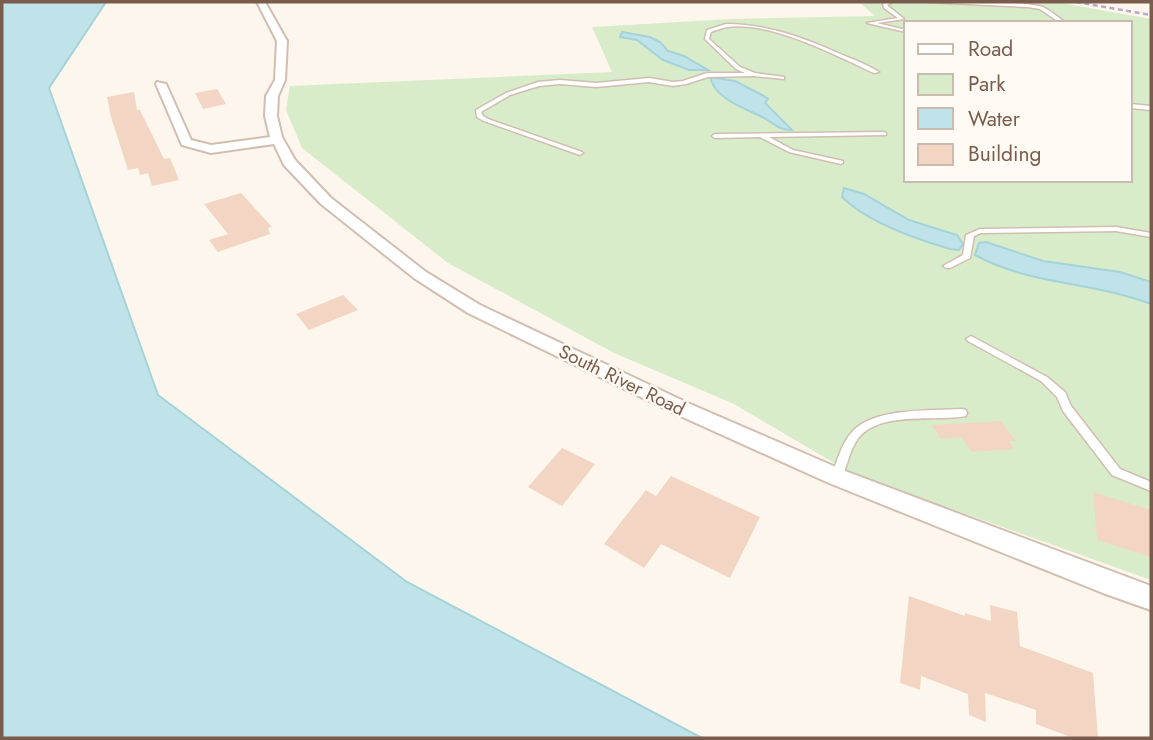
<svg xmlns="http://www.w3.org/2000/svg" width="1153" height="740" viewBox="0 0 1153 740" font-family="Jost,sans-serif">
  <rect width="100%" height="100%" fill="#fdf6ec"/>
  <!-- green -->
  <path fill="#d8ecc9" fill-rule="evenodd" d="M 859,2 L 1056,2 L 1151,19 L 1151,580 L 851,473 L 734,404 L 614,353 L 448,263 L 302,148 L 286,110 L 290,86 L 612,72 L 592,27 L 732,19 L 875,16 ZM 906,23 L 1130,23 L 1130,180 L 906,180 Z"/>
  <!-- water -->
  <g fill="#bfe3e8" stroke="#a5d3da" stroke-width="2">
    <polygon points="2,2 106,2 49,88 158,395 407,582 702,738 2,738"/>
    <polygon points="622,32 650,37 660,42 668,51 684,56 708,70 689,70 663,60 637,40 620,37"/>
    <path d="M 710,77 L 735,81 L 764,96 L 768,99 L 765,103 L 792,130 C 779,131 773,122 762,117 C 744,108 715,99 710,77 Z"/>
    <path d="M 844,188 L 864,194 L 909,220 L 957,235 L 963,244 L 959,250 L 950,249 C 916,239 867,222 842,197 Z"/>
    <path d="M 986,242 L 1043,261 L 1120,272 L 1151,282 L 1151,304 C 1094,282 1030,285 975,255 L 979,243 Z"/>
  </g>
  <!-- building -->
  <g fill="#f3d5c3">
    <polygon points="217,89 226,104 203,109 195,93"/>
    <polygon points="134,92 137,110 140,110 164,159 170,158 179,180 152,186 148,173 140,175 138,168 128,170 111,117 107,97"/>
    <polygon points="241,193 272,227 268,228 270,234 218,252 209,240 228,234 204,204"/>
    <polygon points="343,295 358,310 309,330 296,314"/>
    <polygon points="1001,421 1016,441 1009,441 1014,449 972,452 962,437 941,439 932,425"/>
    <polygon points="562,448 595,464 562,506 528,487"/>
    <polygon points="671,476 760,517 730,578 661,544 644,568 604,544 646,490 656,496"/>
    <polygon points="1093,492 1151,510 1151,557 1097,540"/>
    <polygon points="909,596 965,616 965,613 991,621 990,605 1017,612 1020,646 1093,673 1098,738 1073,738 1036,724 1036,710 985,693 986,722 969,715 968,694 921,676 920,690 900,683"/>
  </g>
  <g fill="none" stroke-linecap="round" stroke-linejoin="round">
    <!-- lane casing -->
    <g stroke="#d1beb0" stroke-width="3">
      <g id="lane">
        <polygon points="887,2 892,2 887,5 888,6 904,19 877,23 906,30 906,32 867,23 898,18 884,8 883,4"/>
        <path d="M 928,2 C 956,1 1019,0 1043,7 C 1051,11 1059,18 1066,23 L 1059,22 L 1040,9 L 1028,7 Z"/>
        <path d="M 726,24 C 766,24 802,37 838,53 C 852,59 866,64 879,72 L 874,73 C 835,55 771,21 727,27 C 722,28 716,30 711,32 L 709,39 L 740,67 L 755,73 L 784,77 L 784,79 L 754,76 L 708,77 L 686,84 L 673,86 L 649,82 L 596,87 L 560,84 L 539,86 L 510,95 L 481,112 L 483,116 L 488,119 L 582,152 L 583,153 L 580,155 L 484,121 L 477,117 L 476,110 L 506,93 L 538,82 L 560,80 L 596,83 L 649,78 L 673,82 L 683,81 L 707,73 L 745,73 L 736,69 L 705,39 L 707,30 Z"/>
        <polygon points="1130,104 1151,106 1151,110 1130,108"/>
        <polygon points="884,132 886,133 886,135 769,137 793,150 843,161 843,163 841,164 789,152 760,137 715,138 712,136 715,134"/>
        <polygon points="1116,227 1151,233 1151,237 1116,231 981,233 974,236 970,258 950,268 947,268 943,266 963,255 966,235 980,229"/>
        <polygon points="971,336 1047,377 1065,392 1071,406 1120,469 1151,482 1151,491 1112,475 1063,411 1057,397 1041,381 968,341 966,339"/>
        <path d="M 962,409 L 966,410 L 967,413 L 966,416 C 935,422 878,410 857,440 C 849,452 847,467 841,480 L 837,481 L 833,480 L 831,477 C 837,462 841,444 852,432 C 874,407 931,411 962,409 Z"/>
      </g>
    </g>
    <!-- street casing -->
    <g stroke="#d1beb0" stroke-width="4">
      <polygon id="street" points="257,2 265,2 287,41 285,80 278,96 277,116 282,137 295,160 331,198 426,272 480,305 690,404 845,471 1151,586 1151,610 1103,593 829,483 676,414 468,313 414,278 321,204 284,165 274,144 211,153 182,145 156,84 157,82 166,84 191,140 211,145 270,137 265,116 266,96 275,80 277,41"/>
    </g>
    <!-- lane -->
    <use href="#lane" fill="#fff" fill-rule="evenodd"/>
    <!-- street -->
    <use href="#street" fill="#fff" fill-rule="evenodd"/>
    <!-- rail -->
    <polyline stroke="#b9a8c9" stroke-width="2.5" stroke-dasharray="5 3.5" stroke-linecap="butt" points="1076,2 1151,15"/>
  </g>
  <g text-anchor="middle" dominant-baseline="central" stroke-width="5" stroke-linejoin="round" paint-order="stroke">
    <!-- street labels -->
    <g font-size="19" fill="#7a5c4d" stroke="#fffaf3">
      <text transform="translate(622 380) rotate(26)">South River Road</text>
    </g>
  </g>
  <!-- border -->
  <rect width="1153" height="740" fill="none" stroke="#7a5c4d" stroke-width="7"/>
  <!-- legend -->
  <rect x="904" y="21" width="228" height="161" fill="#fffaf3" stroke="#cabbb1" stroke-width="2"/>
  <rect x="918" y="44" width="35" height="10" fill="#ffffff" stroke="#cabbb1" stroke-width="2"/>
  <text x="968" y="56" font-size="21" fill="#7a5c4d">Road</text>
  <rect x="918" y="74" width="35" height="21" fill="#d8ecc9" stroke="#cabbb1" stroke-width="2"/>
  <text x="968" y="91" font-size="21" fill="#7a5c4d">Park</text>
  <rect x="918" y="108" width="35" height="21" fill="#bfe3e8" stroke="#cabbb1" stroke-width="2"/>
  <text x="968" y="126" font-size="21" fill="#7a5c4d">Water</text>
  <rect x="918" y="144" width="35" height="21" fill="#f3d5c3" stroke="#cabbb1" stroke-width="2"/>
  <text x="968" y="161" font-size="21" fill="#7a5c4d">Building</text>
</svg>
